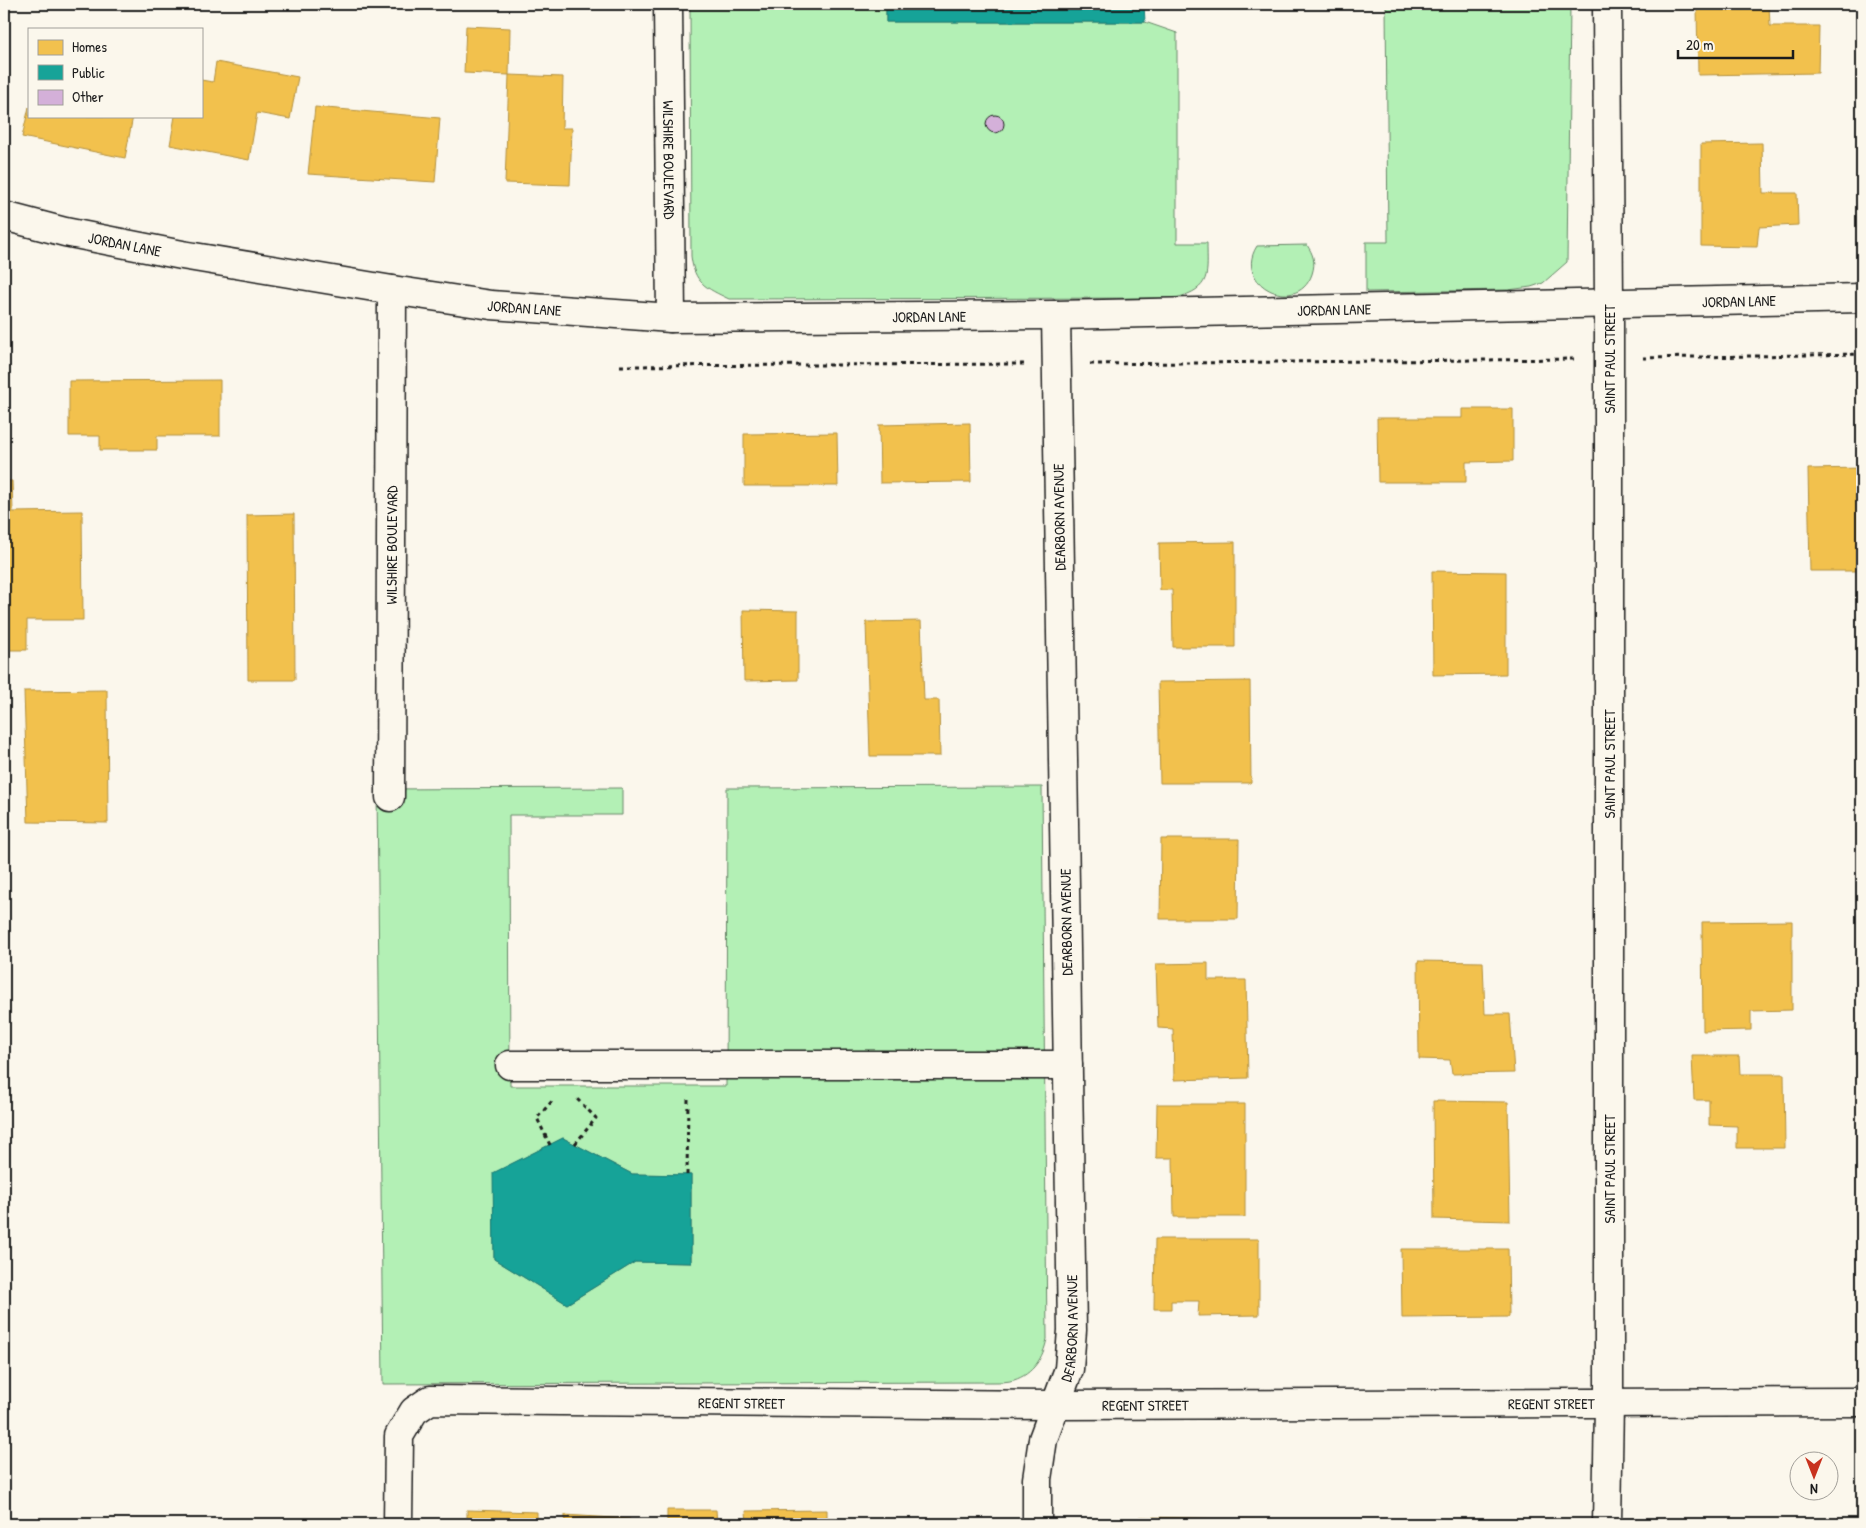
<svg xmlns="http://www.w3.org/2000/svg" width="1866" height="1528" viewBox="0 0 1866 1528" font-family="'Patrick Hand',sans-serif">
  <rect width="100%" height="100%" fill="#fbf7ec"/>
  <filter id="ink" filterUnits="userSpaceOnUse"><feTurbulence type="fractalNoise" baseFrequency=".02" numOctaves="2"/><feDisplacementMap in="SourceGraphic" scale="10" xChannelSelector="R" yChannelSelector="G"/><feConvolveMatrix kernelMatrix="1 2 1 2 8 2 1 2 1" color-interpolation-filters="sRGB"/></filter>
  <g filter="url(#ink)">
    <!-- green -->
    <g fill="#b3f0b5" stroke="#688668" fill-rule="evenodd">
      <path d="M 690,4 L 886,4 L 886,22 L 1145,22 L 1177,33 L 1177,243 L 1207,243 C 1207,275 1212,288 1176,298 L 729,299 C 706,288 694,283 691,256 Z"/>
      <polygon points="1386,4 1570,4 1567,262 1543,283 1531,287 1508,290 1366,292 1366,242 1388,242"/>
      <path d="M 1307,245 C 1313,254 1316,262 1312,274 C 1298,316 1232,285 1257,246 Z"/>
      <path d="M 1042,787 L 1047,1339 C 1043,1358 1033,1374 1014,1380 C 1008,1382 1000,1382 994,1382 L 383,1384 L 377,789 L 622,788 L 622,815 L 509,815 L 510,1086 L 726,1086 L 727,788 ZM 563,1138 L 632,1174 L 691,1175 L 691,1263 L 635,1262 L 567,1304 L 494,1259 L 494,1173 Z"/>
    </g>
    <!-- homes -->
    <g fill="#f2c14e" stroke="#b2903f">
      <polygon points="1697,4 1769,4 1770,26 1819,26 1818,73 1698,75"/>
      <polygon points="466,26 510,28 509,75 464,73"/>
      <polygon points="216,62 298,77 290,119 257,113 249,160 170,145 175,116 201,116 201,80 213,82"/>
      <polygon points="509,75 563,77 562,128 572,128 570,185 505,183"/>
      <polygon points="29,107 29,116 133,116 125,158 22,137"/>
      <polygon points="315,107 440,118 435,182 308,174"/>
      <polygon points="1762,143 1763,193 1797,193 1798,225 1759,227 1757,247 1701,246 1701,144"/>
      <polygon points="220,380 220,436 157,436 157,450 100,450 100,436 69,436 69,381"/>
      <polygon points="1462,409 1513,409 1513,461 1466,462 1466,482 1378,482 1377,418 1462,418"/>
      <polygon points="970,423 971,482 880,483 879,425"/>
      <polygon points="837,433 838,486 744,486 744,434"/>
      <polygon points="1862,468 1862,571 1810,571 1808,469"/>
      <polygon points="4,481 12,481 13,512 82,511 83,620 27,620 27,650 4,650"/>
      <polygon points="294,514 295,680 248,680 247,515"/>
      <polygon points="1235,542 1235,647 1173,647 1172,590 1160,590 1159,543"/>
      <polygon points="1432,571 1506,572 1506,674 1433,675"/>
      <polygon points="743,610 798,611 798,680 744,681"/>
      <polygon points="921,621 924,700 939,700 940,756 870,756 866,622"/>
      <polygon points="4,665 8,665 7,718 4,718"/>
      <polygon points="1250,681 1251,783 1160,783 1158,682"/>
      <polygon points="107,690 108,823 28,822 24,691"/>
      <polygon points="4,805 5,851 4,851"/>
      <polygon points="1161,839 1239,839 1238,919 1160,919"/>
      <polygon points="1792,921 1792,1010 1751,1011 1751,1030 1703,1031 1702,922"/>
      <polygon points="1418,961 1483,962 1485,1014 1510,1014 1514,1073 1452,1074 1450,1060 1419,1059"/>
      <polygon points="1208,963 1208,980 1246,980 1248,1078 1174,1080 1173,1029 1158,1028 1156,964"/>
      <polygon points="1692,1056 1739,1056 1740,1074 1784,1074 1785,1148 1737,1148 1737,1126 1709,1125 1709,1100 1694,1100"/>
      <polygon points="1433,1101 1508,1102 1510,1221 1434,1219"/>
      <polygon points="1157,1104 1245,1104 1245,1217 1174,1217 1173,1158 1156,1158"/>
      <polygon points="1155,1239 1259,1239 1259,1315 1198,1316 1199,1301 1171,1301 1171,1309 1154,1309"/>
      <polygon points="1401,1249 1508,1249 1509,1317 1402,1318"/>
      <polygon points="467,1510 537,1512 537,1524 467,1524"/>
      <polygon points="667,1510 716,1510 717,1524 667,1524"/>
      <polygon points="827,1510 827,1524 747,1524 746,1511"/>
      <polygon points="565,1515 630,1519 630,1524 565,1524"/>
      <polygon points="1140,1517 1284,1520 1284,1524 1140,1524"/>
    </g>
    <!-- public -->
    <g fill="#17a398" stroke="#187a73">
      <polygon points="886,4 1144,4 1145,22 886,22"/>
      <polygon points="563,1138 632,1174 691,1175 691,1263 635,1262 567,1304 494,1259 493,1173"/>
    </g>
    <!-- building -->
    <circle fill="#d4b0d9" stroke="#1c1c1c" cx="995" cy="124" r="9"/>
    <g fill="none" stroke-linecap="round" stroke-linejoin="round">
      <!-- minor casing -->
      <g stroke="#1c1c1c" stroke-width="31">
        <g id="minor">
          <path id="s1" d="M 668,4 L 671,318"/>
          <polyline points="1607,4 1609,303 1609,1403 1607,1524"/>
          <path id="s2" d="M 4,216 L 65,232 L 182,255 L 392,290 L 491,305 L 671,318 L 1056,315 L 1862,298"/>
          <path id="s3" d="M 390,797 L 392,290"/>
          <polyline points="510,1065 1068,1065"/>
          <path id="s4" d="M 398,1524 L 399,1436 L 414,1411 L 430,1400 L 1056,1405 L 1862,1402"/>
          <path id="s5" d="M 1037,1524 L 1037,1479 L 1043,1439 L 1069,1369 L 1072,1330 L 1056,315"/>
        </g>
      </g>
      <!-- path -->
      <g stroke="#1c1c1c" stroke-width="3" stroke-dasharray="4 4" stroke-linecap="butt">
        <polyline points="1643,358 1862,354"/>
        <polyline points="1090,364 1576,359"/>
        <polyline points="620,366 1024,364"/>
        <polyline points="575,1144 596,1118 577,1099"/>
        <polyline points="550,1145 537,1118 554,1099"/>
        <polyline points="687,1175 688,1099"/>
      </g>
      <!-- minor -->
      <use href="#minor" stroke="#fbf7ec" stroke-width="28"/>
    </g>
  </g>
  <g text-anchor="middle" dominant-baseline="central" stroke-width="5" stroke-linejoin="round" paint-order="stroke">
    <!-- street labels -->
    <g font-size="15" fill="#1c1c1c" stroke="#fbf7ec">
      <text stroke="none"><textPath href="#s1" startOffset="156">WILSHIRE BOULEVARD</textPath></text>
      <text stroke="none"><textPath href="#s2" startOffset="124">JORDAN LANE</textPath></text>
      <text stroke="none"><textPath href="#s2" startOffset="1744">JORDAN LANE</textPath></text>
      <text stroke="none"><textPath href="#s2" startOffset="529">JORDAN LANE</textPath></text>
      <text stroke="none"><textPath href="#s2" startOffset="1339">JORDAN LANE</textPath></text>
      <text stroke="none"><textPath href="#s2" startOffset="934">JORDAN LANE</textPath></text>
      <text transform="translate(1609 359) rotate(-90)">SAINT PAUL STREET</text>
      <text transform="translate(1059 517) rotate(-91)">DEARBORN AVENUE</text>
      <text stroke="none"><textPath href="#s3" startOffset="252">WILSHIRE BOULEVARD</textPath></text>
      <text transform="translate(1609 764) rotate(-90)">SAINT PAUL STREET</text>
      <text transform="translate(1066 922) rotate(-91)">DEARBORN AVENUE</text>
      <text transform="translate(1609 1169) rotate(-90)">SAINT PAUL STREET</text>
      <text stroke="none"><textPath href="#s5" startOffset="201">DEARBORN AVENUE</textPath></text>
      <text stroke="none"><textPath href="#s4" startOffset="448">REGENT STREET</textPath></text>
      <text stroke="none"><textPath href="#s4" startOffset="1258">REGENT STREET</textPath></text>
      <text stroke="none"><textPath href="#s4" startOffset="852">REGENT STREET</textPath></text>
    </g>
  </g>
  <!-- margin -->
  <rect width="1866" height="1528" fill="none" stroke="#fbf7ec" stroke-width="20"/>
  <rect x="10" y="10" width="1846" height="1508" fill="none" stroke="#1c1c1c" stroke-width="2" filter="url(#ink)"/>
  <!-- legend -->
  <rect x="28" y="28" width="175" height="90" fill="#fbf7ec" stroke="#a29f99"/>
  <rect x="38" y="40" width="25" height="15" fill="#f2c14e" stroke="#a29f99"/>
  <text x="72" y="52" font-size="15" fill="#1c1c1c">Homes</text>
  <rect x="38" y="65" width="25" height="15" fill="#17a398" stroke="#a29f99"/>
  <text x="72" y="78" font-size="15" fill="#1c1c1c">Public</text>
  <rect x="38" y="90" width="25" height="15" fill="#d4b0d9" stroke="#a29f99"/>
  <text x="72" y="102" font-size="15" fill="#1c1c1c">Other</text>
  <!-- north arrow -->
  <g transform="translate(1814 1476) rotate(180)"><circle r="24" fill="#fbf7ec" stroke="#a29f99"/>
  <path d="M0-4L9 19L0 12L-9 19Z" fill="#c8321e"/>
  <text y="-8" font-size="14" font-weight="bold" text-anchor="middle" fill="#1c1c1c">N</text>
  </g>
  <!-- scale -->
  <path d="M1678 50v8h115v-8" fill="none" stroke="#1c1c1c" stroke-width="2.5"/>
  <text x="1686" y="50" font-size="15" fill="#1c1c1c" stroke="#fbf7ec" stroke-width="4" paint-order="stroke">20 m</text>
</svg>
